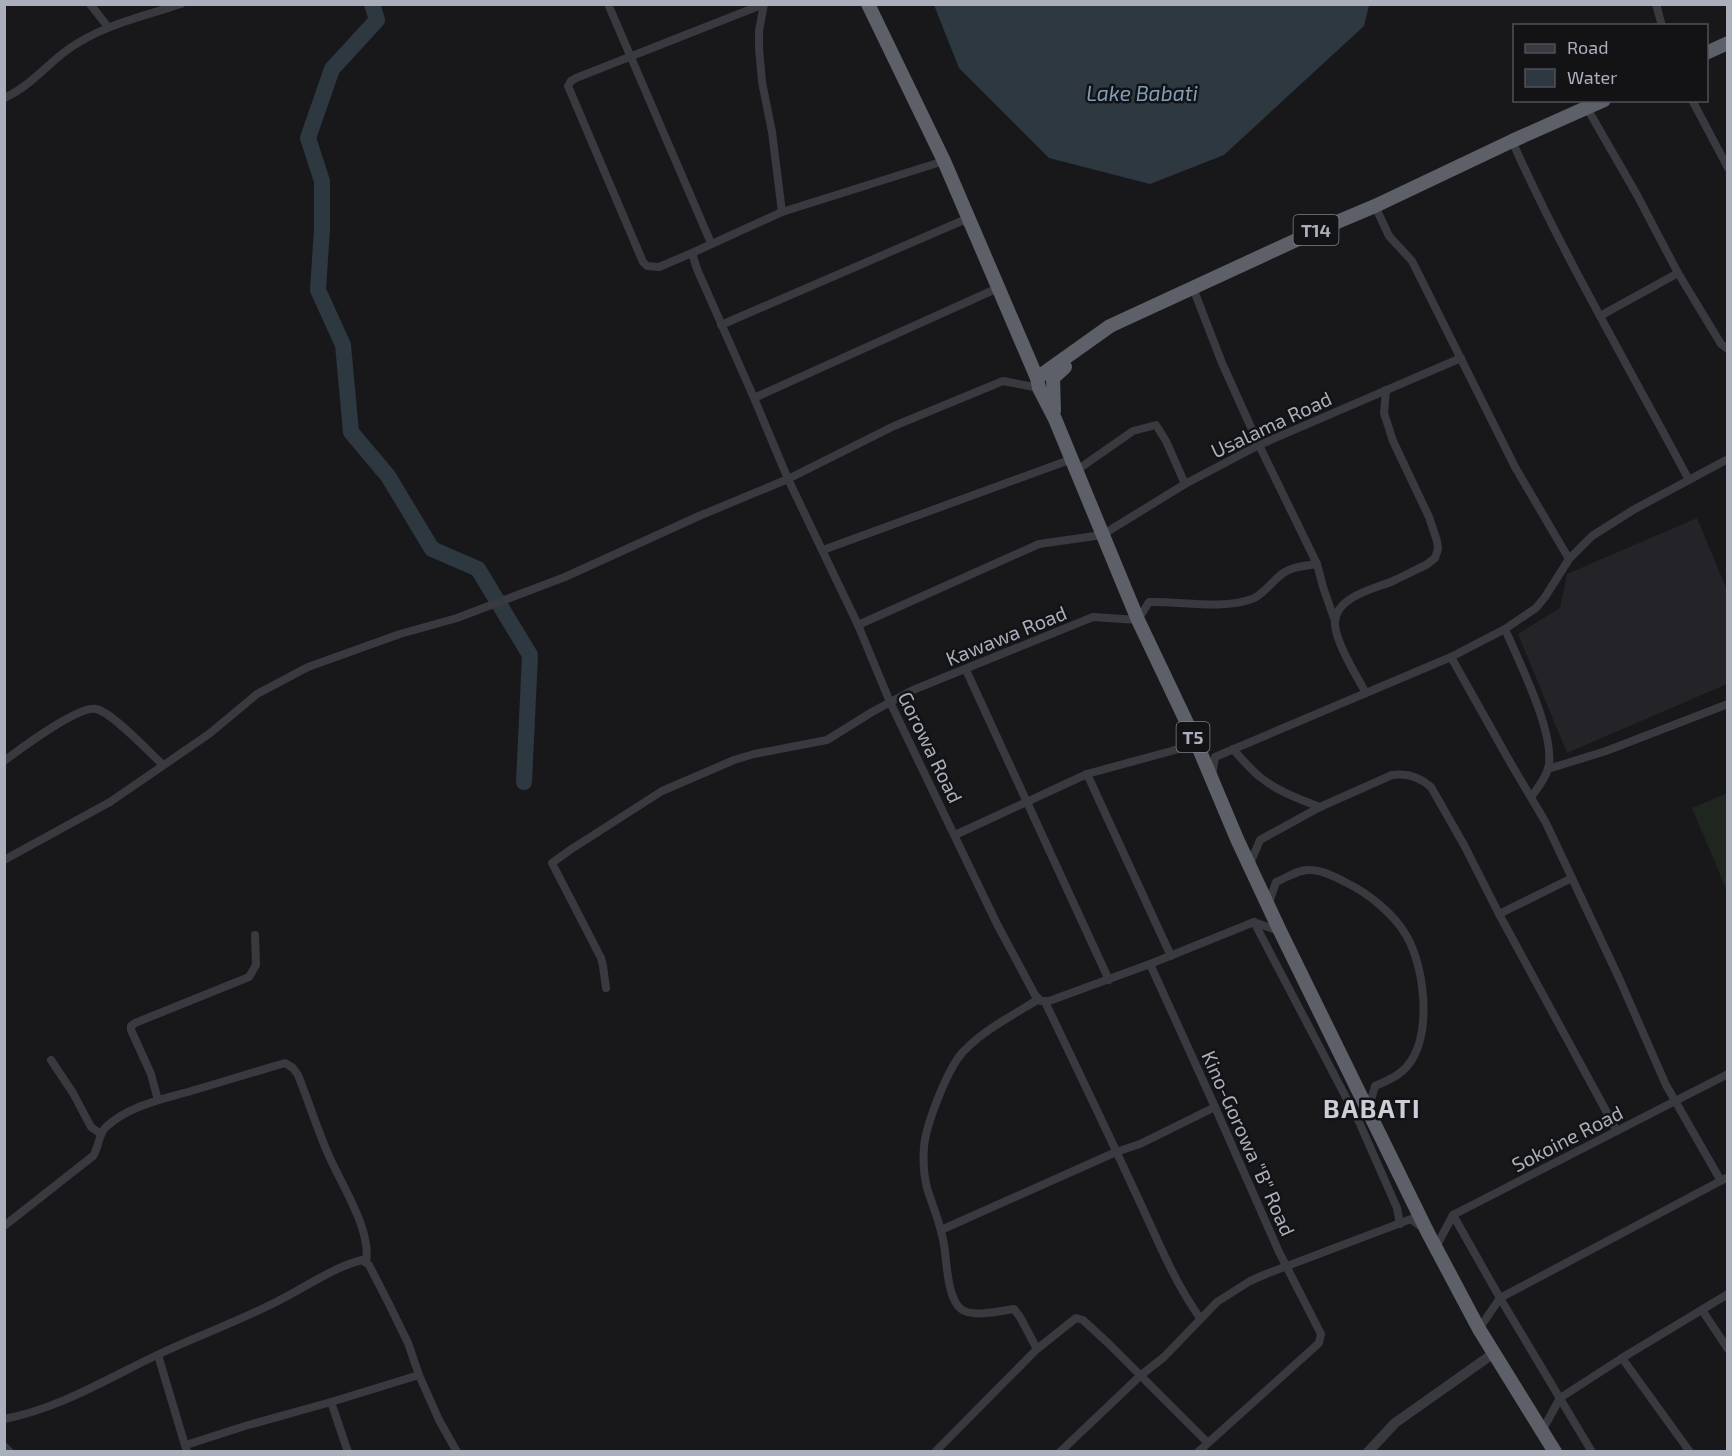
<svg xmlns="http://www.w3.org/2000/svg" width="1732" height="1456" viewBox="0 0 1732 1456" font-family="'Exo 2',sans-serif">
  <rect width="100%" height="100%" fill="#18181b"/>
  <!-- built -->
  <polygon fill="#242428" points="1697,518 1727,590 1727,684 1567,753 1518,634 1560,608 1567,574"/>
  <!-- green -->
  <polygon fill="#1e261f" points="1727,793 1727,891 1692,808"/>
  <!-- water -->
  <polygon fill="#2d3840" points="934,5 1369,5 1364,26 1224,155 1150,184 1049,158 959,68"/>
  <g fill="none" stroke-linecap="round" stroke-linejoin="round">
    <!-- river -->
    <polyline stroke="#2d3840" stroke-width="16" points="372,4 377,20 332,69 308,138 322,181 322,229 318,290 343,345 351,432 388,476 432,549 478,569 530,655 524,782"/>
    <!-- minor -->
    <g stroke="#393a40" stroke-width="8">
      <polyline points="90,4 108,27"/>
      <polyline points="608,4 711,243"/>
      <polyline points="764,4 759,31 759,48 762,82 772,132 782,212"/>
      <polyline points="1656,4 1662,26"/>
      <path d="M 4,98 C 30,87 48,63 70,48 C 103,25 144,16 181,4"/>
      <polyline points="1692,100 1728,168"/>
      <polyline points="1587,108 1637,195 1678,273 1721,344 1728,349"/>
      <path d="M 1512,141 C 1564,257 1629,367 1689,480"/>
      <polyline points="944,161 782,212 692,253 697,269 754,398 788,479 858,625 890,702 997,924 1035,995 1041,1001 1049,1001 1150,964 1254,922 1279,931"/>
      <polyline points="1375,206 1389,236 1412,261 1515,467 1569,559"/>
      <polyline points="692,253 659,267 647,266 643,262 568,86 571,81 576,78 764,4"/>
      <polyline points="1193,288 1222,363 1259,445 1317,564 1323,587 1335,621"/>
      <polyline points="1600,316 1678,273"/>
      <polyline points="721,325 964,220 969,226"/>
      <polyline points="754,398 998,288"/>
      <polyline points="1077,470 1133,431 1156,425 1166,441 1185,484"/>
      <polyline points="823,550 1072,459"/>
      <polyline points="858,625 1039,544 1102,535 1185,484 1259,445 1461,358"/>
      <path d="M 1505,629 C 1519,662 1557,736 1548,769 C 1545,779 1537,789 1531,797"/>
      <polyline points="1451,657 1510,762 1546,823 1619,978 1666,1085 1721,1181"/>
      <polyline points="966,670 1109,980"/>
      <path d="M 1366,693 C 1357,677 1333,638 1335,621 C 1338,596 1374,589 1393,581 C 1404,576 1415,570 1426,565 L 1435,558 L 1438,549 L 1437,541 L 1429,517 L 1393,441 L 1384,413 L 1386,390"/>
      <path d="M 1233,749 C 1242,759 1250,769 1260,777 C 1277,791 1299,799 1320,807"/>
      <path d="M 4,761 C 20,749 79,705 96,709 C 112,712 150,753 163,765"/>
      <polyline points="1548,769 1606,751 1728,704"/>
      <polyline points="1087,774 1171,956"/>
      <polyline points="1212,776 1215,757 1451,657 1505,629 1536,608 1545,597 1569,559 1592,536 1633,510 1728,459"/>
      <polyline points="955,835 1087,774 1197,744"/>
      <polyline points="4,860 110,802 209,734 257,694 308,667 400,634 457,618 565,577 699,516 788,479 894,426 1003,381 1039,388"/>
      <path d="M 1249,866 L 1260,840 L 1320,807 L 1392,775 C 1406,773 1420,777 1431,787 L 1464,845 L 1499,914 L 1617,1131"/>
      <path d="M 1268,906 L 1276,882 C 1286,878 1299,869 1310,870 C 1322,870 1334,876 1345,882 C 1368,893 1393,913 1406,935 C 1425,967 1432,1033 1409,1064 C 1401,1075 1387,1081 1375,1086 L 1368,1110"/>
      <polyline points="1499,914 1572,878"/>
      <polyline points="1254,922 1360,1124 1397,1208 1400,1224"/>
      <polyline points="1150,964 1215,1107 1279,1252 1321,1334 1319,1343 1198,1452"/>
      <path d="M 606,988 L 603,966 L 601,958 L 552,863 L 570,850 L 662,791 L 734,760 L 754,754 L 827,740 L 872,712 L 913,690 L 1093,617 L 1138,620 L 1149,602 C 1182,601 1221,610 1252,599 C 1265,594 1273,579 1285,572 C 1294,566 1306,566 1317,564"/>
      <path d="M 1045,1002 C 1076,1066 1107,1131 1137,1196 C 1157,1238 1173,1280 1200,1318"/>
      <polyline points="51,1060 73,1093 91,1127 101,1134"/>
      <polyline points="158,1100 151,1074 131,1030 131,1026 135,1023 249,977 256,965 255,935"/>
      <polyline points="1453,1215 1500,1298 1592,1452"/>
      <path d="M 4,1226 L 93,1156 C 99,1147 98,1135 106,1127 C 128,1106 163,1099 191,1091 C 222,1082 254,1072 285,1063 L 293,1068 L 298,1075 C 308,1100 316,1125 326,1149 C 339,1182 372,1228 366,1262"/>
      <polyline points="941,1230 1116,1152 1140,1144 1215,1107"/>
      <polyline points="1436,1247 1453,1215 1728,1074"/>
      <polyline points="1702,1310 1728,1349"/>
      <polyline points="1479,1329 1500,1298 1728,1177"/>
      <path d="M 1037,1349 L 1020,1317 L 1014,1309 C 1000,1311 972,1318 961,1309 C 947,1298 947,1262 944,1245 C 941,1225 933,1207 927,1188 C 924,1176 923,1160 924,1147 C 926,1124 945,1077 958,1058 C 976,1034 1013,1015 1039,999"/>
      <polyline points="158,1355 187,1452"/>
      <polyline points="1622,1358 1690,1452"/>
      <polyline points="331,1402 348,1452"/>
      <path d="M 4,1419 C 58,1409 107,1379 155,1356 C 195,1337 237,1322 276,1302 C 303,1289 333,1267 362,1260 L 369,1265 L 389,1304 L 408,1343 L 419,1375 L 439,1420 L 457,1452"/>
      <polyline points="1542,1431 1560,1398 1622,1358 1728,1294"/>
      <polyline points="186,1445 245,1426 331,1402 419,1375"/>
      <polyline points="4,1446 10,1452"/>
      <polyline points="935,1452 1037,1349 1076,1318 1083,1320 1109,1344 1207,1442"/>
      <polyline points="1060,1452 1140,1376 1164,1357 1217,1302 1250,1281 1266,1274 1411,1219 1423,1228"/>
    </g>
    <!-- tertiary -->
    <polyline stroke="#393a40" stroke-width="10" points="1368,1452 1395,1423 1494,1353"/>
    <!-- trunk -->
    <g stroke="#5d6068" stroke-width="14">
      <polyline points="868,4 944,161 1037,378 1039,388 1055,419 1138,620 1197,744 1237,839 1280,931 1428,1233 1479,1329 1555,1452"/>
      <polyline points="1706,53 1728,43"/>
      <polyline points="1037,378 1110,326 1318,230 1375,206 1512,141 1604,100"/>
      <polyline points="1054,411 1053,378 1065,367"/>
    </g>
  </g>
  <g text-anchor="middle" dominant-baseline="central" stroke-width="5" stroke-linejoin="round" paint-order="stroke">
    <!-- shield labels -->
    <g fill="#131316" stroke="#7d808a" stroke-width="1.5">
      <rect x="1293.5" y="215" width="45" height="30" rx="4.5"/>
      <rect x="1176.5" y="722" width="33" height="30" rx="4.5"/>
    </g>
    <g font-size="18" font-weight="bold" fill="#aaafbb">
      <text x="1316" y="230">T14</text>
      <text x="1193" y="737">T5</text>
    </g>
    <!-- street labels -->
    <g font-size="20" fill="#aaafbb" stroke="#131316">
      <text transform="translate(1271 424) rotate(-25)">Usalama Road</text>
      <text transform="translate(1006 635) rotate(-22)">Kawawa Road</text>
      <text transform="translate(931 747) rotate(64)">Gorowa Road</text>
      <text transform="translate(1567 1138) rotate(-27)">Sokoine Road</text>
      <text transform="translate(1249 1143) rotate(66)">Kino-Gorowa "B" Road</text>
    </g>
    <!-- water labels -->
    <g font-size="21" font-style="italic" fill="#7e9eb9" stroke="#131316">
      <text x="1142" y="92">Lake Babati</text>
    </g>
    <!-- district labels -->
    <g font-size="26" font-weight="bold" letter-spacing="1.5" fill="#cbced7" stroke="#131316">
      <text x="1372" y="1107">BABATI</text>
    </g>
  </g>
  <!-- border -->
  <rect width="1732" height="1456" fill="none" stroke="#aaafbb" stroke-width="12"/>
  <!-- legend -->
  <rect x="1513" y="24" width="195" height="78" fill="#131316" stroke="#4f5158" stroke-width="1.5"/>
  <rect x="1525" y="44" width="30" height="9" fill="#393a40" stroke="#4f5158" stroke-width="1.5"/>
  <text x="1567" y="54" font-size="18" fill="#aaafbb">Road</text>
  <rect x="1525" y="69" width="30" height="18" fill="#2d3840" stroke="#4f5158" stroke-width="1.5"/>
  <text x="1567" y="84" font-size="18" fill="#aaafbb">Water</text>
</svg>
